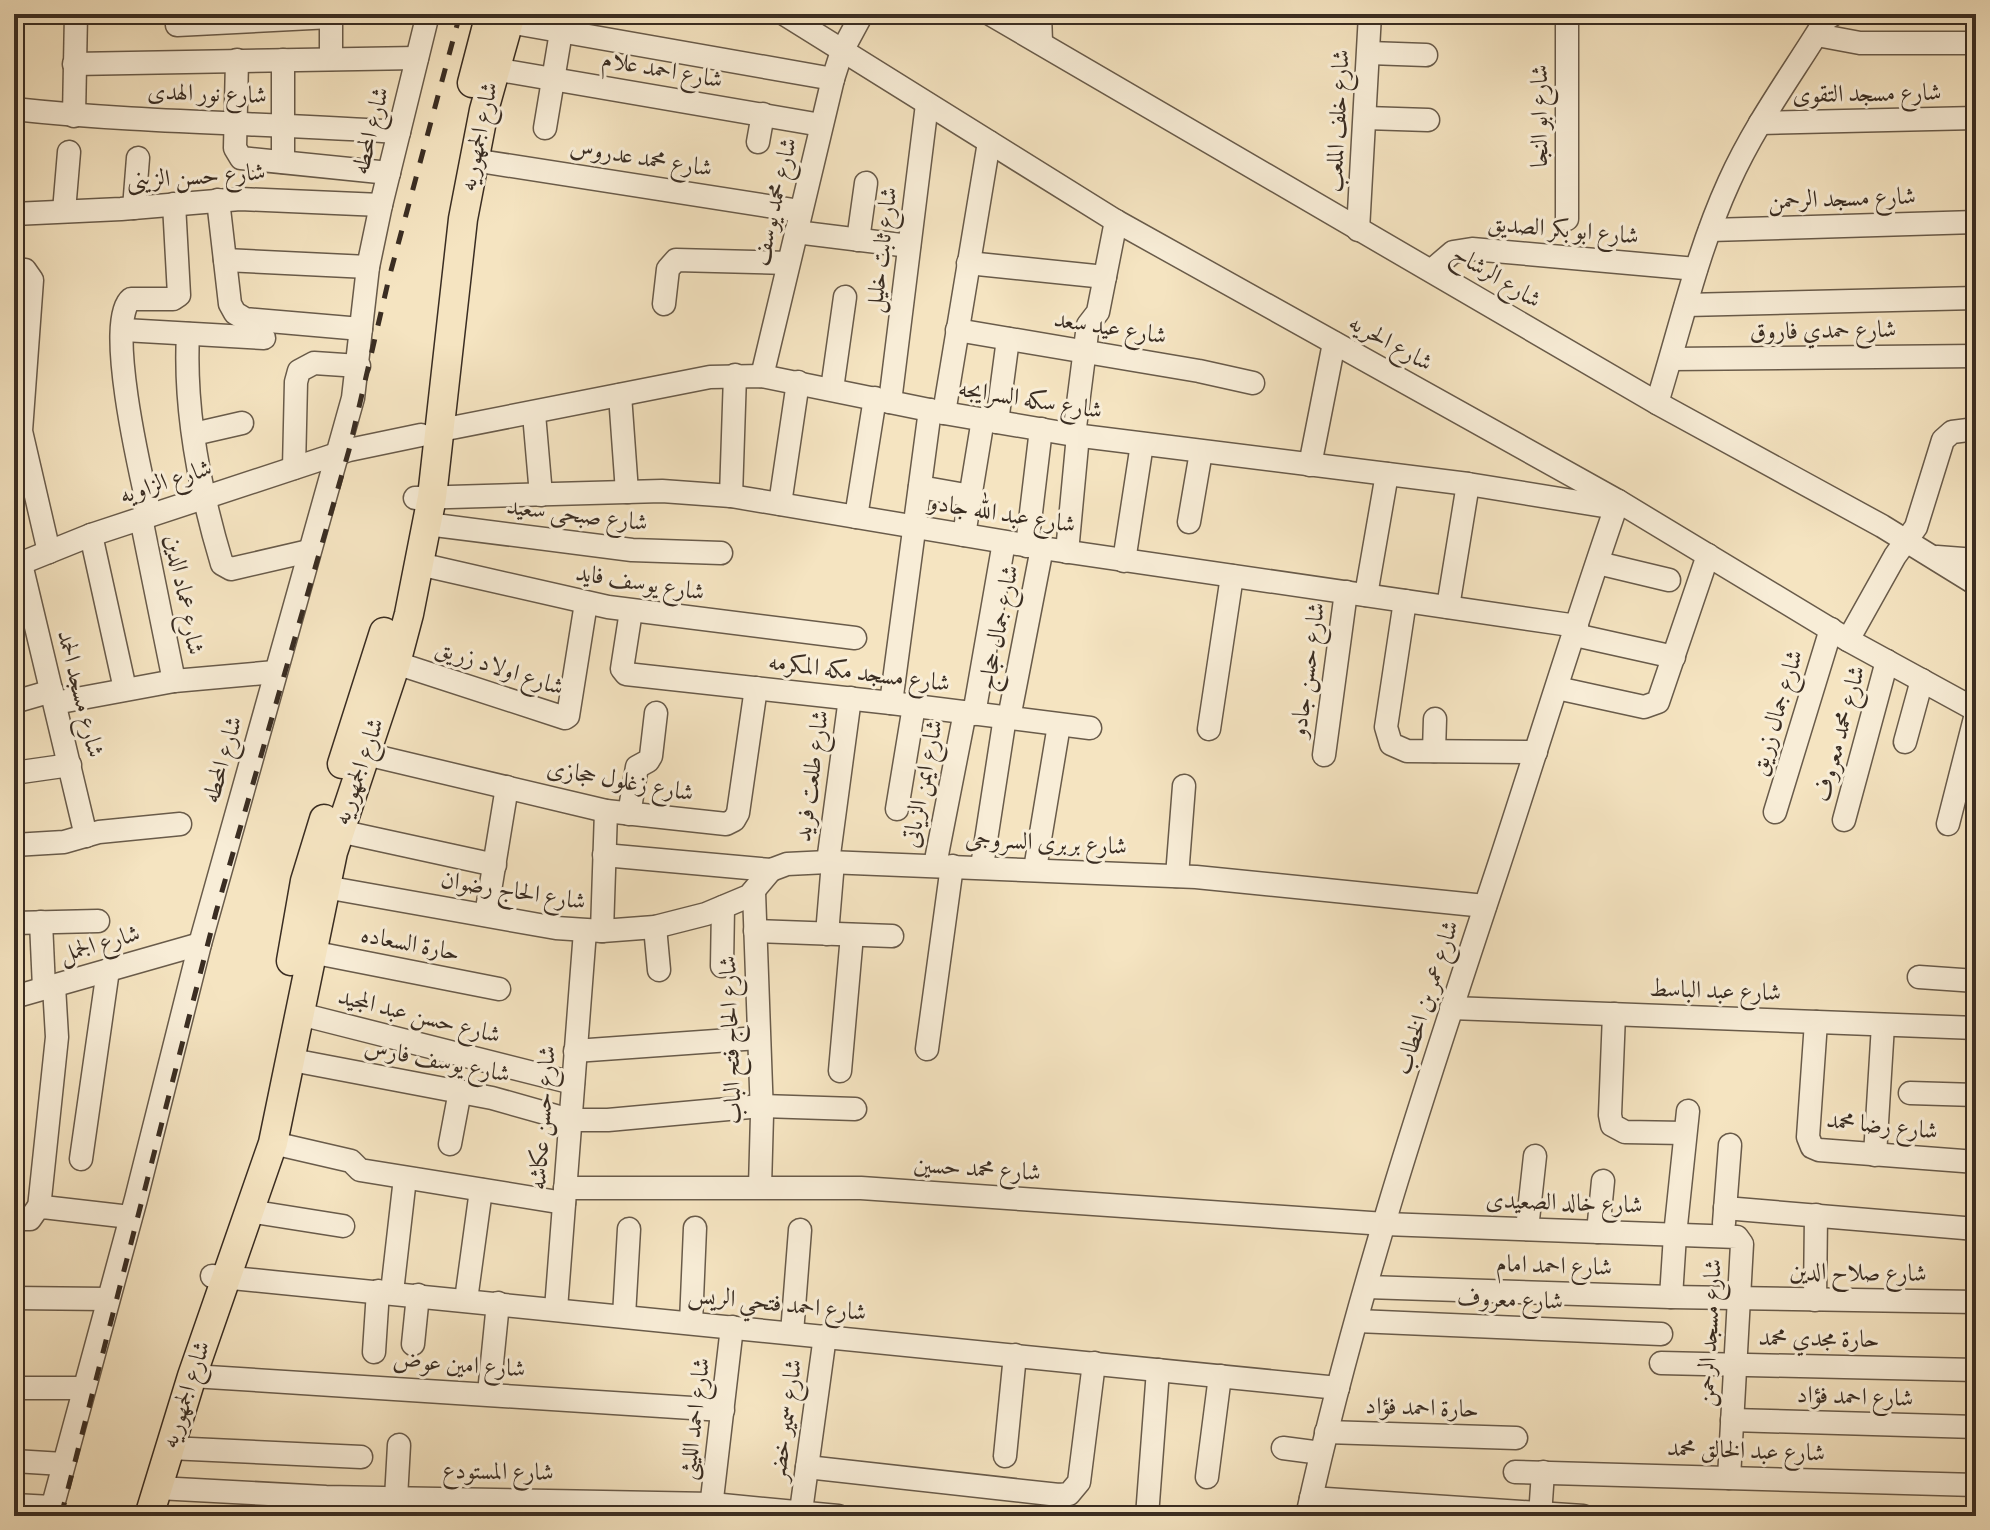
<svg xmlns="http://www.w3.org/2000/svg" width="1990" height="1530" viewBox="0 0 1990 1530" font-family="Vollkorn,Amiri,serif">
  <rect width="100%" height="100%" fill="#f5e4c1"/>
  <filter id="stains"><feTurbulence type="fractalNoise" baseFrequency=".0025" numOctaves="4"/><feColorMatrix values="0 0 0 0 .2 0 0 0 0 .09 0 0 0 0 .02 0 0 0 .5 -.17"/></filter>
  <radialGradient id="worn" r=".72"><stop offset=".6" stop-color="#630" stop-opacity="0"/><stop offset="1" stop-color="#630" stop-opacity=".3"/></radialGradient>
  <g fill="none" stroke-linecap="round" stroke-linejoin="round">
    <!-- minor casing -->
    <g stroke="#695b4a" stroke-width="25">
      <g id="minor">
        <polyline points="784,14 1116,221 1618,501 1848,640 1976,710"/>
        <polyline points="990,14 1657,403 1882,526 1976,584"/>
        <polyline points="1040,14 1041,42"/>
        <polyline points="1567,14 1567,219"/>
        <polyline points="509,22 833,79"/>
        <polyline points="177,25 331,17"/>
        <polyline points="1817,35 1860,43 1976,43"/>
        <polyline points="1369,53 1426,55"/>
        <polyline points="331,59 331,14"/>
        <polyline points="237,60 235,148 241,158 389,173"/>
        <polyline points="74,64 417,58"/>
        <polyline points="494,69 821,125"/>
        <path d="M 14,109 C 141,123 271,123 399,132"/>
        <polyline points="74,116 76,14"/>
        <polyline points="1366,118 1428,120"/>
        <polyline points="1760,123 1976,118"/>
        <polyline points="545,128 561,32"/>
        <polyline points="758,142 763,114"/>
        <polyline points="473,160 800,211"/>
        <polyline points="283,162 283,60"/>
        <polyline points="218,200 230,304 235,313 245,319 361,329"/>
        <polyline points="134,208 138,158"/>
        <polyline points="64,211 69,152"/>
        <polyline points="14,214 121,209 240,199 381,205"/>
        <polyline points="1358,230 1370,14"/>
        <polyline points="1710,230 1976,222"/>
        <polyline points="796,232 909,246"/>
        <polyline points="858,240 866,183"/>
        <polyline points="225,260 368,267"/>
        <polyline points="968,263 1105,277"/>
        <polyline points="14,269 25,270 32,280 21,431 49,552"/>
        <polyline points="1432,270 1453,252 1472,249 1696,269"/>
        <polyline points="664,304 668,269 676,260 788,263"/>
        <polyline points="1686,305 1976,298"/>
        <polyline points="124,330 264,338"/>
        <polyline points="957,330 1199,371 1253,383"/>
        <path d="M 188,334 C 184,410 200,491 222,564 L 231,569 L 309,551"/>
        <polyline points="1671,359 1976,356"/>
        <polyline points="762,376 833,79 842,51 862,14"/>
        <polyline points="832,389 845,297"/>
        <polyline points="620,395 627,492"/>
        <polyline points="890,402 927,104"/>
        <path d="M 1657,403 C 1680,329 1697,252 1729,182 C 1755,124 1793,73 1826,19 L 1834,14"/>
        <polyline points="944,413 989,142"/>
        <polyline points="534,414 541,495"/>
        <polyline points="997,422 1008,339"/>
        <polyline points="441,430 710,377 762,376 944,413 1074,435 1468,484 1616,508"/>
        <polyline points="194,434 242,423"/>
        <polyline points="1074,435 1088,325 1098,312 1116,221"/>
        <polyline points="1310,465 1334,343"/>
        <polyline points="294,468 296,382 299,371 314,363 359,366"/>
        <polyline points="920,487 971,496"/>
        <polyline points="731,496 735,375"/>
        <polyline points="415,498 662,491 731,496 1042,548 1577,626"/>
        <polyline points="780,504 798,382"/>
        <path d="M 150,515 C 142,480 104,321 131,299 L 173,299 L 179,295 L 174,204"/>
        <polyline points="856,517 875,398"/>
        <polyline points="141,518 174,681"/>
        <polyline points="1189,522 1201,452"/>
        <polyline points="427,524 632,550 721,553"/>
        <polyline points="91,535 125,689"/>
        <polyline points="964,535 983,419"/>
        <polyline points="1027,546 1041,429"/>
        <polyline points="1067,552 1078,435"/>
        <polyline points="1937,557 1976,560"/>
        <polyline points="1124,561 1142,444"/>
        <polyline points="1598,563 1669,580"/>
        <polyline points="21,564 86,836"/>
        <polyline points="419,564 608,607 855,638"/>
        <polyline points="14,566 91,535 349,450 421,435"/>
        <polyline points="1366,595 1387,474"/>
        <polyline points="1405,601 1386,727 1391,744 1407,751 1536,752"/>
        <polyline points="1448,607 1468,484"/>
        <polyline points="631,611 622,669 626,674 891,703 1090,728"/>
        <polyline points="1575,635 1674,657"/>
        <polyline points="1848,640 1895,556 1916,527 1943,440 1952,432 1976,429"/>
        <polyline points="396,663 565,718 568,716 586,603"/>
        <polyline points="1557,688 1644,707 1658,702 1708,555"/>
        <polyline points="14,702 52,691"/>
        <polyline points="55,703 174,681 275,672"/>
        <polyline points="891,703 930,410"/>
        <polyline points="974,714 1004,542"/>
        <polyline points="1009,718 1042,548"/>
        <polyline points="1209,729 1232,576"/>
        <polyline points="1905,742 1922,680"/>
        <polyline points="1434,751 1435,719"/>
        <polyline points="366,754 606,811 726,824 734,820 738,813 756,688"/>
        <polyline points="1324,755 1346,592"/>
        <polyline points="14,773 70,765"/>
        <polyline points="897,809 914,706"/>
        <polyline points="1775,812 1831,629"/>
        <polyline points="629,814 637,767 648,761 651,756 656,713"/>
        <polyline points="1844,820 1887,661"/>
        <polyline points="1948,824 1976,714"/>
        <polyline points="339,831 495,865"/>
        <polyline points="14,845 64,842 99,832 180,824"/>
        <polyline points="604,855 771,870 787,864 828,862 1196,877 1485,906"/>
        <polyline points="828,862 850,698"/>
        <polyline points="935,865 965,712"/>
        <polyline points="982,866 1005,717"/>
        <polyline points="1035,869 1059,725"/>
        <polyline points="1177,876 1184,786"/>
        <polyline points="325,887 556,928 602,931 655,927 706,914 749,896 771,870"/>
        <polyline points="754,892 762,1115 760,1187"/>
        <polyline points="486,915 507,787"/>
        <polyline points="41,922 44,988"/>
        <polyline points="14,923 98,921"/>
        <polyline points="655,927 659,970"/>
        <polyline points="602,931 606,811"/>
        <polyline points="755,931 892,936"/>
        <polyline points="827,934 833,862"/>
        <polyline points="311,952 499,989"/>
        <polyline points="722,966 723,907"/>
        <polyline points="1919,977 1976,981"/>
        <polyline points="14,997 200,944"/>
        <polyline points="1451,1008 1976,1028"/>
        <polyline points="300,1014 573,1083"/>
        <polyline points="1614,1014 1610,1115 1612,1125 1625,1132 1685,1133"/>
        <polyline points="1816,1022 1808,1137 1812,1147 1819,1150 1976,1162"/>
        <polyline points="927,1049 952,866"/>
        <polyline points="575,1051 758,1038"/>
        <polyline points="292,1060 492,1098 570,1120 608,1120 761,1106 855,1109"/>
        <polyline points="840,1071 852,935"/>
        <polyline points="1910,1093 1976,1095"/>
        <polyline points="273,1143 351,1161 360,1170 564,1203"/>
        <polyline points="450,1144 460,1091"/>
        <polyline points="1875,1155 1883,1025"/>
        <polyline points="81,1159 108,970"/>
        <polyline points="565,1188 861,1188 1385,1224 1737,1237 1742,1244 1729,1478"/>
        <polyline points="39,1208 57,1037 54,986"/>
        <polyline points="1725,1208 1976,1229"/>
        <polyline points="249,1211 343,1226"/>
        <polyline points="14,1219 30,1219 37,1209 43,1207 130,1217"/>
        <polyline points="1724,1223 1730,1145"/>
        <polyline points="1527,1229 1535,1156"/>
        <polyline points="1598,1232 1603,1181"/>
        <polyline points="212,1276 1338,1388"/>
        <polyline points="1367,1287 1671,1297 1976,1302"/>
        <polyline points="392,1292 405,1178"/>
        <polyline points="1671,1297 1675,1235 1688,1111"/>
        <polyline points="14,1298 107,1299"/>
        <polyline points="466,1300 481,1190"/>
        <polyline points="1815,1300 1816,1215"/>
        <polyline points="556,1309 585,931"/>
        <polyline points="624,1316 629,1229"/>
        <polyline points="1357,1321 1661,1334"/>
        <polyline points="691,1323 695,1228"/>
        <polyline points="792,1333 800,1230"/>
        <polyline points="413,1344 418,1295"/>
        <polyline points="374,1352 378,1291"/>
        <polyline points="1661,1363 1976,1370"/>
        <polyline points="192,1376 723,1410"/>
        <polyline points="14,1388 83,1388"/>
        <polyline points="489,1393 498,1303"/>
        <polyline points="1732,1420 1976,1427"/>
        <polyline points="1326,1432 1516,1438"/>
        <polyline points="169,1448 361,1457"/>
        <polyline points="1283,1448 1321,1453"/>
        <polyline points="1005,1456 1015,1355"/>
        <polyline points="14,1461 63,1464"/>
        <polyline points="807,1467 1059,1495 1069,1494 1079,1482 1094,1363"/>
        <polyline points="1515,1472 1976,1485"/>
        <polyline points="1207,1477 1220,1376"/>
        <polyline points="158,1488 326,1497 712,1504 838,1516"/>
        <polyline points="396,1498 399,1445"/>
        <polyline points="1311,1498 1583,1516"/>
        <polyline points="14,1505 52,1507"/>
        <polyline points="801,1511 825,1336"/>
        <polyline points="50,1516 136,1199 200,944 353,398 368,267 381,205 428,14"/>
        <polyline points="710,1516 732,1327"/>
        <polyline points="1147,1516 1158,1370"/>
        <path d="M 1307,1516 C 1355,1298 1426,1085 1496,874 C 1537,750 1575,624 1618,501"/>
        <polyline points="1540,1516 1543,1472"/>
      </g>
    </g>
    <!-- major casing -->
    <g stroke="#3a2d22" stroke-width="31">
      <g id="major">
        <polyline points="472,83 490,14"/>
        <polyline points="342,764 384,632"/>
        <polyline points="291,961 305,881 324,819"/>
        <polyline points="149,1516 192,1376 273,1143 333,852 396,663 409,614 432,497 463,219 484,110 511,14"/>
      </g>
    </g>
    <!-- minor -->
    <use href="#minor" stroke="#f8edd7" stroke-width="22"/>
    <!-- major -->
    <use href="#major" stroke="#f5e4c1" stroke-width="28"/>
    <!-- rail -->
    <polyline stroke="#3a2d22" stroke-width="5" stroke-dasharray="14 14" stroke-linecap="butt" points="61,1516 216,912 349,450 389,278 460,14"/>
  </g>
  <g text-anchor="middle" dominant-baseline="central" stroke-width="6" stroke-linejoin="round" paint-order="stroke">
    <!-- street labels -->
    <g font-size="24" fill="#3a2d22" stroke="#f8edd7">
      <text transform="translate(662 71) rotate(10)">شارع احمد علام</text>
      <text transform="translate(207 95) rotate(2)">شارع نور الهدى</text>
      <text transform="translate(1867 95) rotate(-1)">شارع مسجد التقوى</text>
      <text transform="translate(1541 116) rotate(-90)">شارع ابو النجا</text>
      <text transform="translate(1339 121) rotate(-87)">شارع خلف الملعب</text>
      <text transform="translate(372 131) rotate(-76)">شارع المحطه</text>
      <text transform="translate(480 137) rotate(-78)">شارع الجمهوريه</text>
      <text transform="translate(641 159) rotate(9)">شارع محمد عدروس</text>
      <text transform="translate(196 178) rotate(-4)">شارع حسن الزينى</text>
      <text transform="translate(1842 200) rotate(-2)">شارع مسجد الرحمن</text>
      <text transform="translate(776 202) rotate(-77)">شارع محمد يوسف</text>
      <text transform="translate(1563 231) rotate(5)">شارع ابو بكر الصديق</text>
      <text transform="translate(883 250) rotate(-83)">شارع ثابت خليل</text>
      <text transform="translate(1496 278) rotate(31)">شارع الرشاح</text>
      <text transform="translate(1110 329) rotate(9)">شارع عيد سعد</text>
      <text transform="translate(1823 332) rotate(-1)">شارع حمدي فاروق</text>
      <text transform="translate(1390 344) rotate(29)">شارع الحريه</text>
      <text transform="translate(1030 401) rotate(9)">شارع سكه السرايجه</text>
      <text transform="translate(166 483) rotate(-18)">شارع الزاويه</text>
      <text transform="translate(1002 515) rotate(9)">شارع عبد الله جادو</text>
      <text transform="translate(577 516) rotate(7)">شارع صبحى سعيد</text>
      <text transform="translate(640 584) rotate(9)">شارع يوسف فايد</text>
      <text transform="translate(183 595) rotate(79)">شارع عماد الدين</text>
      <text transform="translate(1000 628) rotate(-79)">شارع جمال حجاج</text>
      <text transform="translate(499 669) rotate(18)">شارع اولاد زريق</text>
      <text transform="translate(1309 670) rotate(-82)">شارع حسن جادو</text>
      <text transform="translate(859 674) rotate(7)">شارع مسجد مكه المكرمه</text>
      <text transform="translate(79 694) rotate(76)">شارع مسجد الحمد</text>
      <text transform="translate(1778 713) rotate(-73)">شارع جمال زريق</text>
      <text transform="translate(1841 734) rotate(-75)">شارع محمد معروف</text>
      <text transform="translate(224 760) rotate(-74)">شارع المحطه</text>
      <text transform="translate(360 772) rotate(-71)">شارع الجمهوريه</text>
      <text transform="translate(813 776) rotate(-82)">شارع طلعت فريد</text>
      <text transform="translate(620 782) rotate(10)">شارع زغلول حجازى</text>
      <text transform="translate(924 784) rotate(-79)">شارع ايمن الزياتى</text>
      <text transform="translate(1046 844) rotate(3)">شارع بربرى السروجى</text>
      <text transform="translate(513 892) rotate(9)">شارع الحاج رضوان</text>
      <text transform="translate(100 945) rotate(-16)">شارع الجمل</text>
      <text transform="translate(410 945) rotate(11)">حارة السعاده</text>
      <text transform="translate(1715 992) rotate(2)">شارع عبد الباسط</text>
      <text transform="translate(1428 998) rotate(-72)">شارع عمر بن الخطاب</text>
      <text transform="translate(419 1017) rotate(14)">شارع حسن عبد المجيد</text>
      <text transform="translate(732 1040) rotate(-92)">شارع الحاج فتح الباب</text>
      <text transform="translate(437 1062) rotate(11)">شارع يوسف فارس</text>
      <text transform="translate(544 1118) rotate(-86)">شارع حسن عكاشه</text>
      <text transform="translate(1882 1127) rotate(6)">شارع رضا محمد</text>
      <text transform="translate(977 1170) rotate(4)">شارع محمد حسين</text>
      <text transform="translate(1564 1204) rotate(2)">شارع خالد الصعيدى</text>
      <text transform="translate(1554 1267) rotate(2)">شارع احمد امام</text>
      <text transform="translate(1858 1274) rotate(1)">شارع صلاح الدين</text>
      <text transform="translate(1510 1301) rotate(2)">شارع معروف</text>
      <text transform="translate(777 1305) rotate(6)">شارع احمد فتحي الريس</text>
      <text transform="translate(1711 1333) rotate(-87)">شارع مسجد الرحمن</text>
      <text transform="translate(1819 1340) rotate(1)">حارة مجدي محمد</text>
      <text transform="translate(459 1366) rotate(4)">شارع امين عوض</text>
      <text transform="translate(187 1395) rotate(-72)">شارع الجمهوريه</text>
      <text transform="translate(1855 1398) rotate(2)">شارع احمد فؤاد</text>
      <text transform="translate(1422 1409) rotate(2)">حارة احمد فؤاد</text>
      <text transform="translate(696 1419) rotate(-83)">شارع احمد الليثى</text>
      <text transform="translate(787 1420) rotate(-82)">شارع سمير خضر</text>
      <text transform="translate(1746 1452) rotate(2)">شارع عبد الخالق محمد</text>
      <text transform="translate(498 1473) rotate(1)">شارع المستودع</text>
    </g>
  </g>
  <!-- margin -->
  <rect width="1990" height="1530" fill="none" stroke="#f5e4c1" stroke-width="48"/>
  <rect x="16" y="16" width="1958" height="1498" fill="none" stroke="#3a2d22" stroke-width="4"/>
  <rect x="24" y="24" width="1942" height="1482" fill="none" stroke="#3a2d22" stroke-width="2"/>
  <rect width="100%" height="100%" filter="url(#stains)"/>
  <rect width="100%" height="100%" fill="url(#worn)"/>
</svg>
